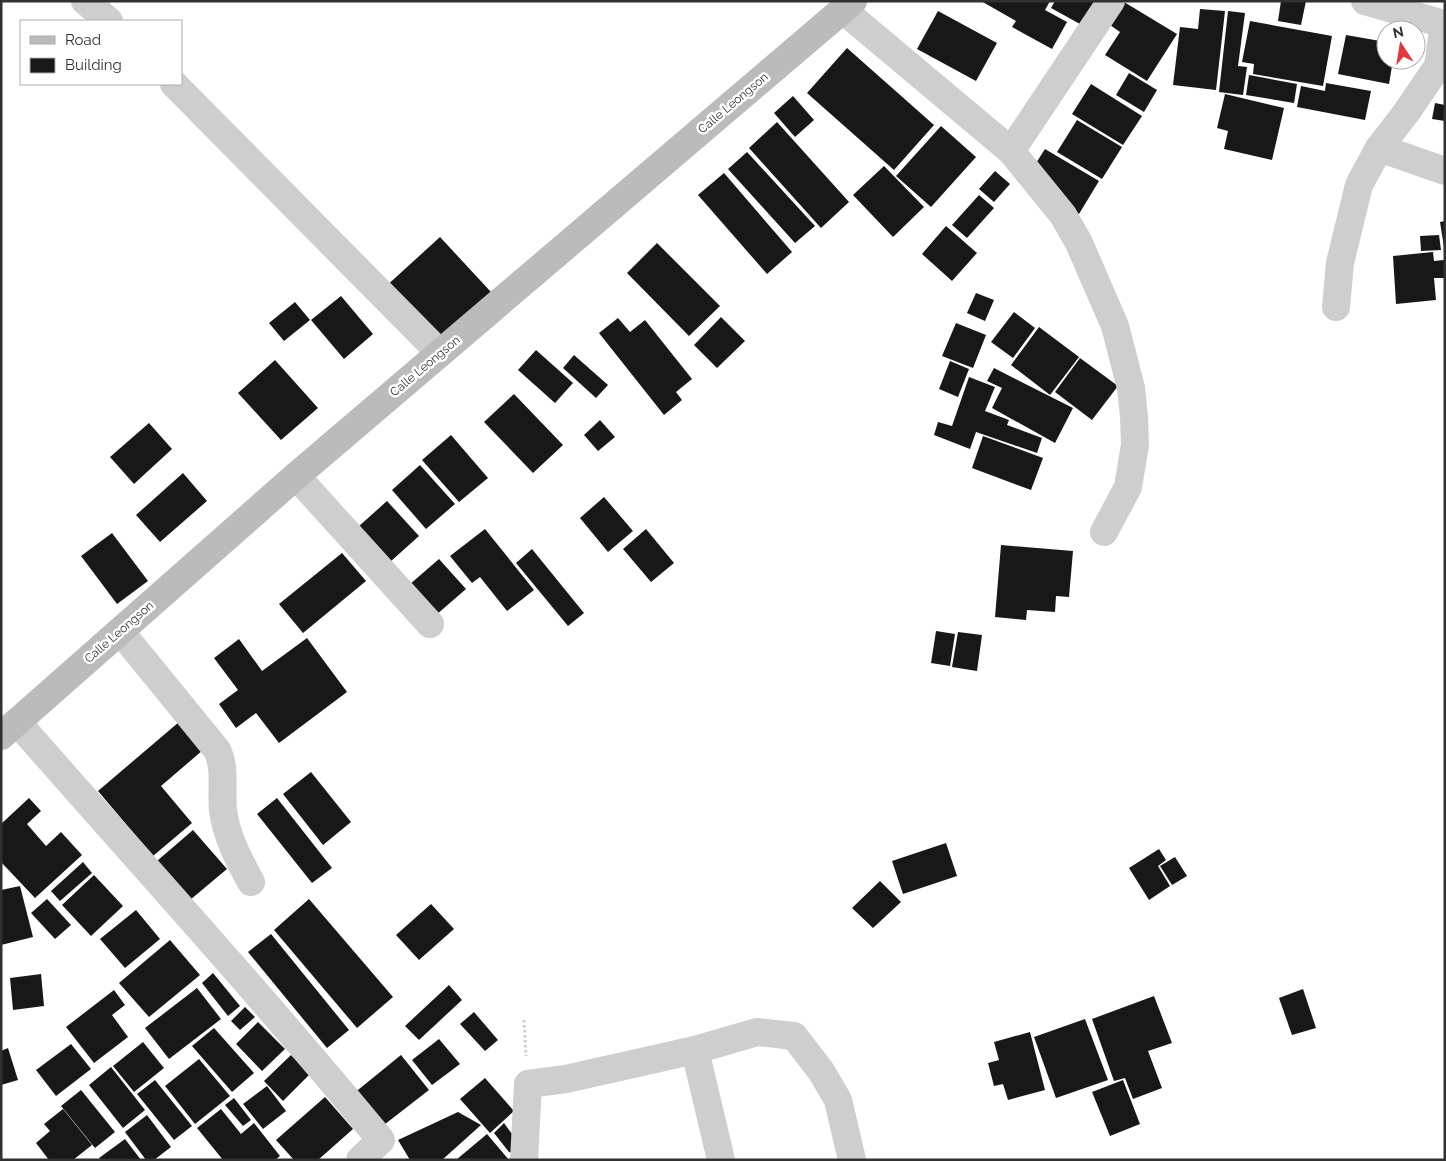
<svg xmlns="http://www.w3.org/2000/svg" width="1446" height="1161" viewBox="0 0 1446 1161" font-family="Raleway,sans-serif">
  <rect width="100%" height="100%" fill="#fff"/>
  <!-- building -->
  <g fill="#181818">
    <polygon points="981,1 1050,1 1045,10 1067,22 1052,49 1012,27 1016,21"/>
    <polygon points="1055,1 1106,1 1089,29 1051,8"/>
    <polygon points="1281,1 1306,1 1301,25 1278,21"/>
    <polygon points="1124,2 1177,34 1147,81 1105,55 1120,32 1110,25"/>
    <polygon points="1200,9 1225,11 1216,90 1173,85 1180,27 1198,29"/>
    <polygon points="938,11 997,43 976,81 917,49"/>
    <polygon points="1228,11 1245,13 1238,66 1247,67 1243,95 1219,92"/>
    <polygon points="1250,21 1332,36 1323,86 1253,74 1254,64 1242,62"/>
    <polygon points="1346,35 1386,42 1386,60 1393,60 1389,84 1338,74"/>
    <polygon points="847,48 934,125 894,170 807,93"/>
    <polygon points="1129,73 1157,90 1144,112 1116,95"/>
    <polygon points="1249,75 1297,84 1294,103 1246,95"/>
    <polygon points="1326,83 1371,91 1365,120 1297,107 1301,86 1325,91"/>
    <polygon points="1091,84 1142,116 1123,145 1072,114"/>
    <polygon points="1225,94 1284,108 1272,160 1224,149 1228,131 1217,128"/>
    <polygon points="793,96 814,120 795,137 774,113"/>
    <polygon points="1435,103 1445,105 1445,121 1432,119"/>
    <polygon points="1077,120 1122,147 1102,179 1057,152"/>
    <polygon points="777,122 849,202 821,228 749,148"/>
    <polygon points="941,126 976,157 931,207 896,176"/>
    <polygon points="1045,149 1099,181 1079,214 1049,196 1029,174"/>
    <polygon points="747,152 815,226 795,243 728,169"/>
    <polygon points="884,166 924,207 893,237 853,195"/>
    <polygon points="995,171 1010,184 994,202 979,189"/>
    <polygon points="724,173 792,252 767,274 698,195"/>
    <polygon points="979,195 994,208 967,238 952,225"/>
    <polygon points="1445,221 1445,247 1444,247 1440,222"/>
    <polygon points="946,226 977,253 952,281 922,254"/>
    <polygon points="1439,235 1441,250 1421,251 1420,236"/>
    <polygon points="440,237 491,292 435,344 383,289"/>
    <polygon points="657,243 720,306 689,336 627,273"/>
    <polygon points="1433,252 1434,261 1444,260 1445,278 1434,278 1436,300 1396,304 1393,256"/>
    <polygon points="976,293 994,300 985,321 967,313"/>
    <polygon points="341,296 373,334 344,359 311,320"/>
    <polygon points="295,302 310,320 284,341 269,323"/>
    <polygon points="1014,312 1035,328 1013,358 991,342"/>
    <polygon points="721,317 745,341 717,368 694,345"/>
    <polygon points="618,318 630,332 645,320 692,379 676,392 682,400 664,415 599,333"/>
    <polygon points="956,323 986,335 973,368 942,356"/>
    <polygon points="1039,327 1079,357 1050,395 1011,365"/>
    <polygon points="536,350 573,383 555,403 518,370"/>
    <polygon points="574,355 608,385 596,398 563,368"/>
    <polygon points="1080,358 1118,386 1092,420 1055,392"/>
    <polygon points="275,360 318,408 281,440 238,393"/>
    <polygon points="950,361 969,369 958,397 939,389"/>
    <polygon points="994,368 1073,408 1055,443 992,408 1002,388 987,381"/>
    <polygon points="969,377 995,387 985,411 1009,420 1007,425 1042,438 1037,453 976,432 970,449 934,435 938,422 952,426"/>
    <polygon points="514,394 563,445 533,473 484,422"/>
    <polygon points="600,420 615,437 598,451 584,435"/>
    <polygon points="149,423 172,449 134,484 110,457"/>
    <polygon points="451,435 488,478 459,502 422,460"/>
    <polygon points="983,436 1043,458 1031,490 972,468"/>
    <polygon points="420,465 455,504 426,529 392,490"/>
    <polygon points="183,473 207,501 160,542 136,515"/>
    <polygon points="604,497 633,531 608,552 580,518"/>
    <polygon points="387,501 419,536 390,562 358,527"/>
    <polygon points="485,529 534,590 507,611 480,577 472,583 450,556"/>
    <polygon points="646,529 674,563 651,582 623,549"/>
    <polygon points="112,533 148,581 117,604 81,556"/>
    <polygon points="1001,545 1073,551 1069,597 1056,596 1055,612 1027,610 1026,620 995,617"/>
    <polygon points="532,549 584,613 568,626 516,563"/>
    <polygon points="342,553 366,581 303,633 279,604"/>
    <polygon points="439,559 466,589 436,615 409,585"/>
    <polygon points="936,631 955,634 950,666 931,663"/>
    <polygon points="958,632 982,635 977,671 952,667"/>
    <polygon points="307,638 347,692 279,743 256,713 236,728 219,704 238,690 214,658 239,639 262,671"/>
    <polygon points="179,722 203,750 161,786 192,823 153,856 98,791"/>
    <polygon points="311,772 351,822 323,845 283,794"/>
    <polygon points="29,798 41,811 27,824 46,846 61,832 82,855 35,898 1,862 1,824"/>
    <polygon points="277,798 332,868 312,883 257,814"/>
    <polygon points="193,830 227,869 190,900 157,861"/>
    <polygon points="946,843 957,876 903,894 892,861"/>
    <polygon points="1159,849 1166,860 1158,866 1170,886 1149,900 1129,868"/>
    <polygon points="1175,857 1187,876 1172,885 1160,866"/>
    <polygon points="83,862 92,873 60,901 51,891"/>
    <polygon points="94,875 123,906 91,936 62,905"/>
    <polygon points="880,881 901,902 873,928 852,908"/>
    <polygon points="20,886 33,937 1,945 1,890"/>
    <polygon points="47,899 71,925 55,939 31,913"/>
    <polygon points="309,899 393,997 357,1028 274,930"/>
    <polygon points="431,904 454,929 419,960 396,935"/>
    <polygon points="136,910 160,939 125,968 100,939"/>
    <polygon points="271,934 349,1030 327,1048 248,952"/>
    <polygon points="170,940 200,975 149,1017 119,983"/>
    <polygon points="213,973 240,1006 228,1016 202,983"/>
    <polygon points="41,974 44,1006 13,1010 10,978"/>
    <polygon points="449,985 462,1000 419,1040 405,1026"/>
    <polygon points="197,988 221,1019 169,1059 145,1028"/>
    <polygon points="1303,989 1316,1028 1292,1035 1279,998"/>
    <polygon points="114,990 125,1005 112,1015 128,1037 94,1063 66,1027"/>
    <polygon points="1154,996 1172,1043 1148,1051 1162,1088 1133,1099 1125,1078 1114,1081 1092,1019"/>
    <polygon points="245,1007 255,1017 240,1030 231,1021"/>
    <polygon points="474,1012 498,1040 485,1051 460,1024"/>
    <polygon points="1085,1019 1108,1080 1056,1098 1034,1037"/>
    <polygon points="258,1022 285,1049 262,1071 236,1044"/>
    <polygon points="214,1028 254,1073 232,1092 192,1046"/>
    <polygon points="1030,1032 1045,1090 1008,1100 1003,1084 994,1086 988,1063 999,1060 994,1042"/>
    <polygon points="439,1039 460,1064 432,1085 412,1060"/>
    <polygon points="143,1042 164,1068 134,1092 113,1066"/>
    <polygon points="71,1044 91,1069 56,1096 36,1070"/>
    <polygon points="8,1048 18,1080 1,1085 1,1051"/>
    <polygon points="291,1055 310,1074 283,1101 264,1081"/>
    <polygon points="401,1055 429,1090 380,1128 353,1094"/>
    <polygon points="199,1059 230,1096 195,1124 165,1086"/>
    <polygon points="111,1067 145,1110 123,1128 89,1085"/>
    <polygon points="485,1078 514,1111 490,1133 460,1099"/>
    <polygon points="155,1080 192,1126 174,1140 137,1094"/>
    <polygon points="1123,1080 1140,1124 1110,1136 1092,1092"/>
    <polygon points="267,1086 286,1111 263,1129 243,1104"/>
    <polygon points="81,1090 115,1132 95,1148 61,1106"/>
    <polygon points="325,1097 353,1129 318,1160 294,1160 276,1140"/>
    <polygon points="234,1098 251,1120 243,1126 225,1105"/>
    <polygon points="63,1109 92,1145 73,1160 49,1160 36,1143 50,1131 44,1124"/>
    <polygon points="221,1109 241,1134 254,1123 280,1156 275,1160 223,1160 197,1128"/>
    <polygon points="458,1112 481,1125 442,1160 410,1160 398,1140"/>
    <polygon points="147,1115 171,1147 154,1160 146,1160 125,1132"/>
    <polygon points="504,1123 512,1134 513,1153 509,1152 494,1133"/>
    <polygon points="487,1134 509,1160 456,1160"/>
    <polygon points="125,1139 141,1160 101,1160 99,1158"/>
  </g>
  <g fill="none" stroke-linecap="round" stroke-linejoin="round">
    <!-- path -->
    <polyline stroke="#cecece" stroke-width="3" stroke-dasharray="2.5 2.5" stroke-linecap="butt" points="524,1020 526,1056"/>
    <!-- street -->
    <g stroke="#cecece" stroke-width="28">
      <polyline points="85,1 109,21"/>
      <polyline points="843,10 1011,151 1063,215 1079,243 1115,326 1131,388 1134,417 1135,445 1128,487 1104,532"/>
      <polyline points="174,84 440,353"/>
      <polyline points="1379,148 1445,171"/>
      <polyline points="1011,151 1111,1"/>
      <polyline points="1336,307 1340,263 1359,185 1379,148 1406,113 1438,66 1444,24 1365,1"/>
      <polyline points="296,476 430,624"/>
      <path d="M 120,631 L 217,750 C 226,768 221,790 223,810 C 226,836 239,860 251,882"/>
      <path d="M 17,722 C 139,861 263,997 381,1140 L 360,1160"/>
      <polyline points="695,1050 721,1160"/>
      <polyline points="524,1160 528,1084 566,1079 695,1050 757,1032 794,1036 821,1071 838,1100 852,1160"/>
    </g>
    <!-- secondary -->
    <polyline stroke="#bbb" stroke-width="28" points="1,736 296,476 853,1"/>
  </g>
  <g text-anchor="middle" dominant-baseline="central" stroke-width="5" stroke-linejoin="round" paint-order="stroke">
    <!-- street labels -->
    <g font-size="12" fill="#313131" stroke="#fff">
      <text transform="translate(733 103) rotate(-40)">Calle Leongson</text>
      <text transform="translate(425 366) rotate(-40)">Calle Leongson</text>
      <text transform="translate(119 632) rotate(-41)">Calle Leongson</text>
    </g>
  </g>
  <!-- border -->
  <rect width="1446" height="1161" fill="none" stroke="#313131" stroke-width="5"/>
  <!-- legend -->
  <rect x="20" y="20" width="162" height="65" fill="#ffffff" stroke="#adadad"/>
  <rect x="30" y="36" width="25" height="8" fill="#bbbbbb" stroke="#adadad"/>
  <text x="65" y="45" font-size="15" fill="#313131">Road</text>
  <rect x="30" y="58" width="25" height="15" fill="#181818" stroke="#adadad"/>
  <text x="65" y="70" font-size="15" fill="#313131">Building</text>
  <!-- north arrow -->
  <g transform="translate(1401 45) rotate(348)"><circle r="24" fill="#ffffff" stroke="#adadad"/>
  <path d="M0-4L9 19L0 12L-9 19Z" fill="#e3383e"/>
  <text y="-8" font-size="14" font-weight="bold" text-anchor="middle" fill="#313131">N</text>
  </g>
</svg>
